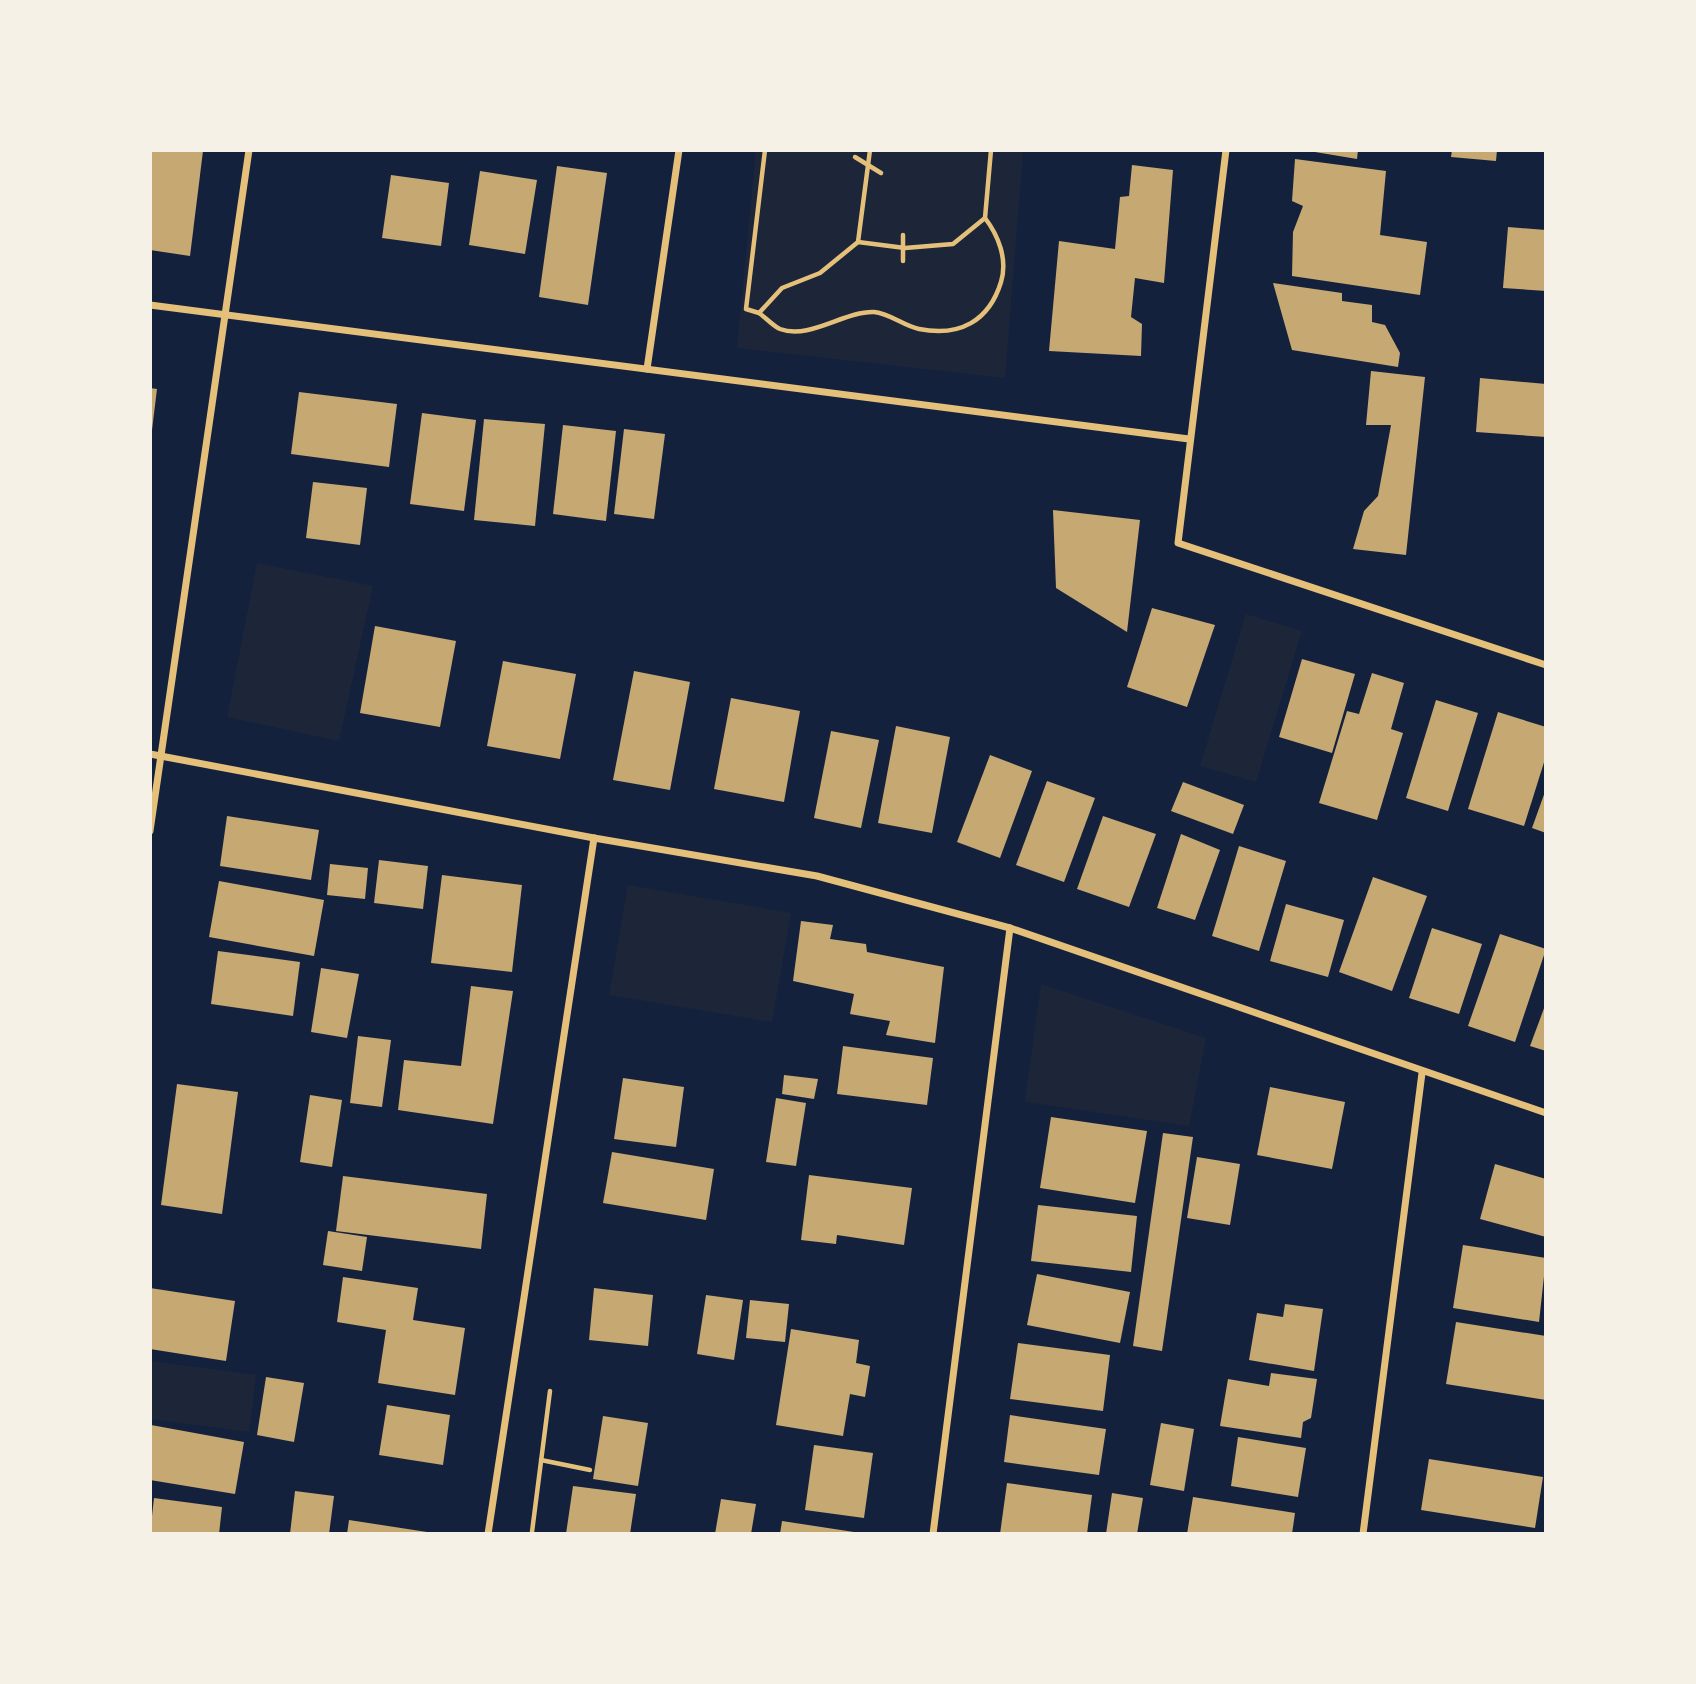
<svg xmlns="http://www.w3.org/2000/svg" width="1696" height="1684" viewBox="0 0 1696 1684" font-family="Merriweather,serif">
  <rect width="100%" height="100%" fill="#14213d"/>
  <!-- green -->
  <g fill="#1d2539">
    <polygon points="756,151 1023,151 1005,378 737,348"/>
    <polygon points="257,563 373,586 339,741 227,717"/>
    <polygon points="1246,614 1302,631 1256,782 1200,766"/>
    <polygon points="628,885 791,913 772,1022 609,995"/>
    <polygon points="1041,984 1206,1038 1189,1126 1025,1102"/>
    <polygon points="151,1361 256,1375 249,1432 151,1419"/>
  </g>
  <!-- building -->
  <g fill="#c6a872">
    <polygon points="151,150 203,151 190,256 150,250"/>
    <polygon points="1303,150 1358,150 1357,159"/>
    <polygon points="1452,150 1497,150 1496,161 1451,157"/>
    <polygon points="1295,159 1386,171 1380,235 1427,242 1420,295 1292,276 1293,232 1303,206 1292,201"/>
    <polygon points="1132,165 1173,170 1164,283 1135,278 1131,317 1142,324 1141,356 1049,351 1059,241 1115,249 1120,197 1129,196"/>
    <polygon points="557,166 607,173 588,305 539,297"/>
    <polygon points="480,171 537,180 525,254 469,245"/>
    <polygon points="391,175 449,183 441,246 382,238"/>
    <polygon points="1508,227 1546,230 1546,291 1503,288"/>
    <polygon points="1273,283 1342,293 1342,301 1372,305 1372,322 1385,325 1400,353 1398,367 1292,350"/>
    <polygon points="1371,371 1425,377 1406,555 1353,549 1364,511 1378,496 1391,425 1366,425"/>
    <polygon points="1480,378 1546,384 1546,437 1476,432"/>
    <polygon points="150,388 157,389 152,430 150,430"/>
    <polygon points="299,392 397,404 389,467 291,454"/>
    <polygon points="422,413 476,420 464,511 410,504"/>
    <polygon points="484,419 545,424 535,526 474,520"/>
    <polygon points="563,425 616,431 606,521 553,514"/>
    <polygon points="624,429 665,434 654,519 614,514"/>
    <polygon points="313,482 367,488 360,545 306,538"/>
    <polygon points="1053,510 1140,520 1127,632 1056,588"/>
    <polygon points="1152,608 1215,625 1187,707 1127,687"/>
    <polygon points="375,626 456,641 440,727 360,713"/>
    <polygon points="1302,659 1355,674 1332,753 1279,737"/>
    <polygon points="503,661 576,674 560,759 487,746"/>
    <polygon points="634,671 690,682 670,790 613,780"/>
    <polygon points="1372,673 1404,683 1391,729 1403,733 1377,820 1319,803 1347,711 1359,714"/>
    <polygon points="731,698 800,711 784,802 714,789"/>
    <polygon points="1436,700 1478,713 1448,811 1406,798"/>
    <polygon points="1498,712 1546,727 1546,756 1524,826 1468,809"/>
    <polygon points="896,726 950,737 932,833 878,823"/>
    <polygon points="831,731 879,740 861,828 814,818"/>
    <polygon points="990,755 1032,771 1000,858 957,842"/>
    <polygon points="1047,781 1095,798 1064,882 1016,865"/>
    <polygon points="1183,782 1244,805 1233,834 1171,811"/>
    <polygon points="1546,789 1546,833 1532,828"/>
    <polygon points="227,816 319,830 311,880 220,866"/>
    <polygon points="1103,816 1156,834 1129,907 1077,889"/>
    <polygon points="1181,834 1220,850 1195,920 1157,908"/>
    <polygon points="1239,846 1286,861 1259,951 1212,936"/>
    <polygon points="379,860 428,866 423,909 374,903"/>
    <polygon points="330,864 368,868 365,899 327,895"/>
    <polygon points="442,875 522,885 512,972 431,963"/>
    <polygon points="1373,877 1427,896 1392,991 1339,972"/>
    <polygon points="219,881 324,900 314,956 209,937"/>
    <polygon points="1286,904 1344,920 1328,977 1270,961"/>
    <polygon points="801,921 833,925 830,939 866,944 867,952 944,967 935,1043 886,1035 890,1021 850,1014 854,994 793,981"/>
    <polygon points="1432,928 1482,944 1459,1014 1409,998"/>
    <polygon points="1500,934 1546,949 1515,1042 1468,1026"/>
    <polygon points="218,951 300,962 293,1016 211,1004"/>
    <polygon points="321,968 359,974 347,1038 311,1032"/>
    <polygon points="471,986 513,991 493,1124 398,1110 404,1060 461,1066"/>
    <polygon points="1546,1003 1546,1051 1530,1046"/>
    <polygon points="358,1036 391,1040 382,1107 350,1103"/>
    <polygon points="843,1046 933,1058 927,1105 837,1094"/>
    <polygon points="784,1075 818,1079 814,1099 782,1094"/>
    <polygon points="623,1078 684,1087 676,1147 614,1139"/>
    <polygon points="177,1084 238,1092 222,1214 161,1205"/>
    <polygon points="1270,1087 1345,1102 1332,1169 1257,1155"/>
    <polygon points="310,1095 342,1100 332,1167 300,1162"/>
    <polygon points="776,1098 806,1103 796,1166 766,1162"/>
    <polygon points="1051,1117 1147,1131 1135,1203 1040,1188"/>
    <polygon points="1163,1133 1193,1137 1162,1351 1133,1346"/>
    <polygon points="612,1152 714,1169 706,1220 603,1203"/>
    <polygon points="1197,1157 1240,1164 1230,1225 1187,1218"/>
    <polygon points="1495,1164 1546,1179 1546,1237 1480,1219"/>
    <polygon points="809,1175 912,1188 904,1245 837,1235 836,1244 801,1240"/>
    <polygon points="343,1176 487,1194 481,1249 336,1231"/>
    <polygon points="1038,1205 1137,1216 1131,1272 1031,1261"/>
    <polygon points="328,1231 367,1237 362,1271 323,1265"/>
    <polygon points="1463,1245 1546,1258 1539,1322 1453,1308"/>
    <polygon points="1037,1274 1130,1292 1120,1343 1027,1325"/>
    <polygon points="343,1277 418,1288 413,1320 465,1328 455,1395 378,1383 386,1330 337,1322"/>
    <polygon points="150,1288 235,1301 226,1361 150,1349"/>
    <polygon points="594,1288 653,1295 648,1346 589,1340"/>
    <polygon points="706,1295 743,1300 734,1360 697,1354"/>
    <polygon points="750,1300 789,1304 785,1342 746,1338"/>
    <polygon points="1285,1304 1323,1309 1314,1371 1249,1360 1257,1313 1283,1317"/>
    <polygon points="1456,1322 1546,1336 1546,1400 1446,1384"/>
    <polygon points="791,1329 859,1340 856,1363 870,1366 865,1397 850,1394 843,1436 776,1425"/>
    <polygon points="1018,1343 1110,1355 1103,1411 1010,1399"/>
    <polygon points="1271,1373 1317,1379 1311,1418 1303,1422 1301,1438 1220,1426 1228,1379 1269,1386"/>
    <polygon points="266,1377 304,1383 294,1442 257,1435"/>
    <polygon points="387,1405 450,1415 443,1465 379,1455"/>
    <polygon points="1010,1415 1106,1429 1099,1475 1004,1462"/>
    <polygon points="603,1416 648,1423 638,1486 593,1479"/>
    <polygon points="1161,1423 1194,1429 1184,1491 1150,1485"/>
    <polygon points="151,1425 244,1442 235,1494 150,1480"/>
    <polygon points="1238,1437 1306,1448 1298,1497 1231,1486"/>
    <polygon points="814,1445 873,1453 864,1518 805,1510"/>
    <polygon points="1429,1459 1543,1477 1535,1528 1421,1510"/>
    <polygon points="1007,1483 1092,1495 1087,1534 1000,1534"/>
    <polygon points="573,1486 636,1494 630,1534 566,1534"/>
    <polygon points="295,1491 334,1496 329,1534 290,1534"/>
    <polygon points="1112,1493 1143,1498 1137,1534 1106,1534"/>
    <polygon points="1193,1497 1295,1513 1292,1534 1187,1534"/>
    <polygon points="154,1498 222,1507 219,1534 150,1534"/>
    <polygon points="721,1499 756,1504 751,1534 715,1534"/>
    <polygon points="349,1520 427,1532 427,1534 347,1534"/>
    <polygon points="782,1521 854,1532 854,1534 780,1534"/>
  </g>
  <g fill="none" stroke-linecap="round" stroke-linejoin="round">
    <!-- path -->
    <g stroke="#e5c07b" stroke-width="4.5">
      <path d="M 870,150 L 858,242 L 820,273 L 782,288 L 759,313 C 765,317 773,326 780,329 C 810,340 844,311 874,312 C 889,313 904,326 919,329 C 960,337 989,321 1001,282 C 1008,259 998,235 985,218 L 991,150"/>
      <polyline points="855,157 881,173"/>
      <polyline points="858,242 905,248 953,244 985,218"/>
      <polyline points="903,261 903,235"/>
      <polyline points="759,313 746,309 765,150"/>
      <polyline points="541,1460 590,1470"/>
      <polyline points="532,1532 550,1391"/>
    </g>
    <!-- minor -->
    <g stroke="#e5c07b" stroke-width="7">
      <polyline points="1226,150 1178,543 1546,665"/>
      <polyline points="150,305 1189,439"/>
      <polyline points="647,369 679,150"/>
      <polyline points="150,754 594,838 817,876 1010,928 1546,1113"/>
      <polyline points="150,831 249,150"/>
      <polyline points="488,1534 594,838"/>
      <polyline points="933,1534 1010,928"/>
      <polyline points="1363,1534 1422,1073"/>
    </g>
  </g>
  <!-- border -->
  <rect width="1696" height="1684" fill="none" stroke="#f6f1e7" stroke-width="304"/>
</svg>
